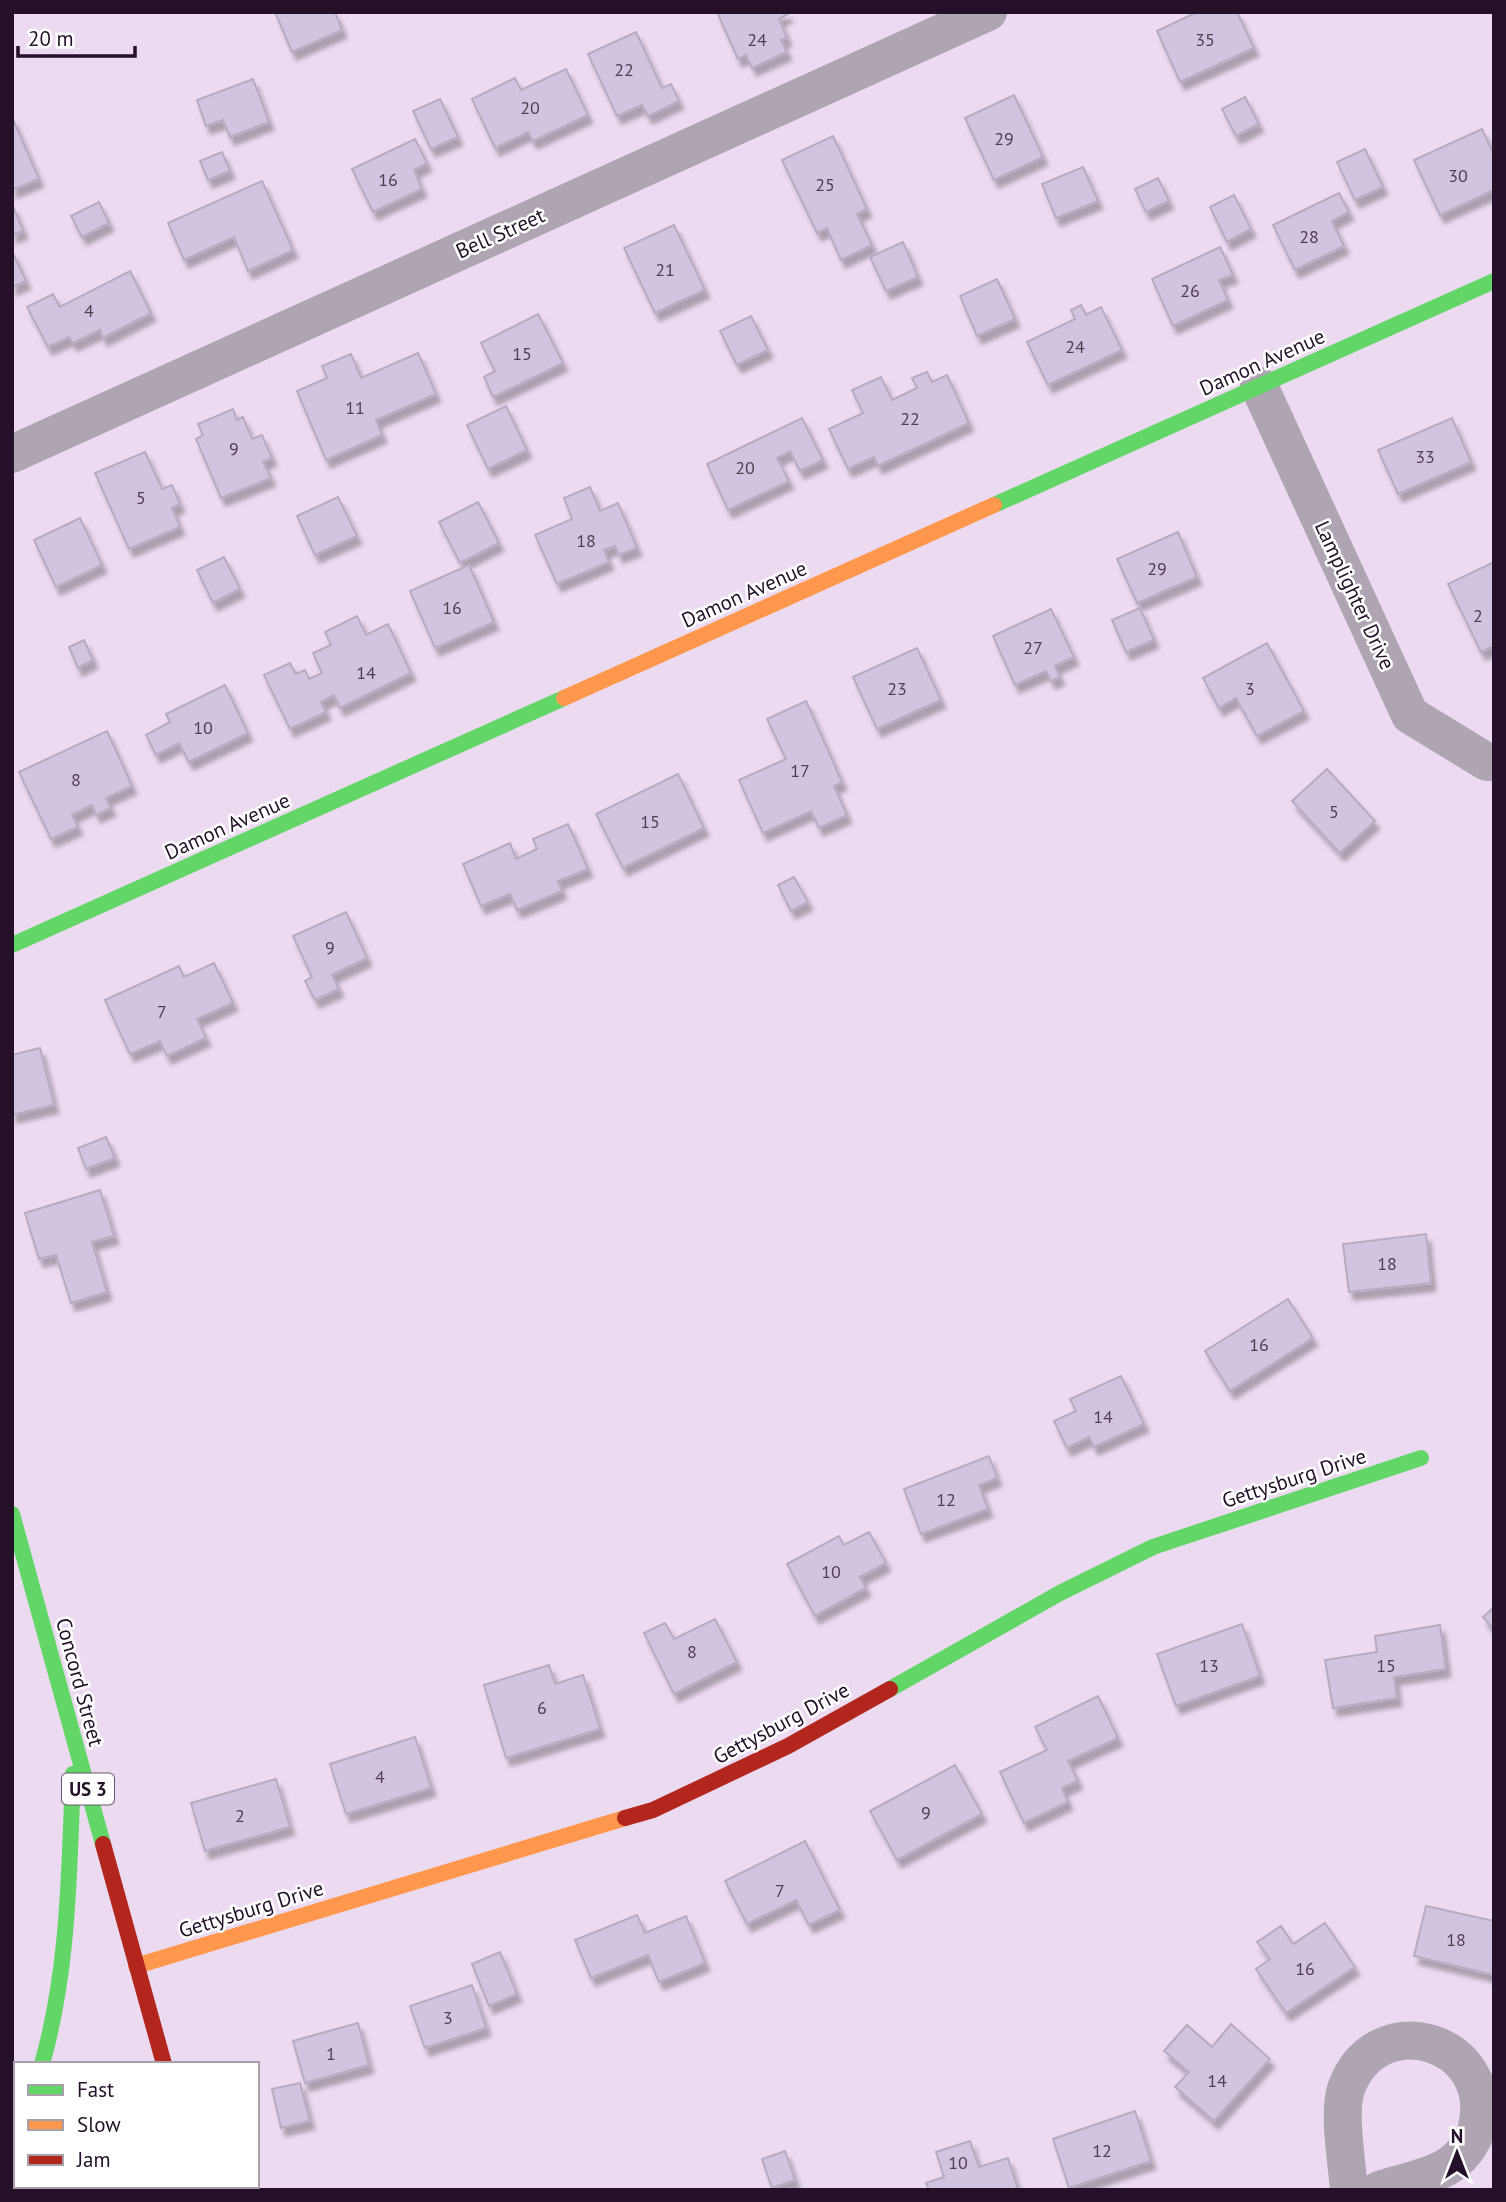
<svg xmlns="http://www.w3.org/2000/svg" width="1506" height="2202" viewBox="0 0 1506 2202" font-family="'PT Sans',sans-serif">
  <defs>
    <filter id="shadow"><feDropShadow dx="4.5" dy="8" stdDeviation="2" flood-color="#0004"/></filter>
  </defs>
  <rect width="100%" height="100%" fill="#ebdaf0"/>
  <!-- building -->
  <g fill="#d2c4e0" stroke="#b7aac1" stroke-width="2" filter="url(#shadow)">
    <polygon points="275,12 335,12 342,30 292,52"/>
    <polygon points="717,12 787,12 788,14 779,19 787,38 781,40 787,52 752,68 746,55 738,59"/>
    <polygon points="1197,12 1237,12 1254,48 1180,82 1157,31"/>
    <polygon points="636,32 662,88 671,84 679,101 648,116 642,105 617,116 588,54"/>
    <polygon points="566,69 588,115 533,141 528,132 495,148 472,99 515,78 521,90"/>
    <polygon points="253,79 269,122 230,137 223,120 206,126 197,100"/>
    <polygon points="1014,95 1043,157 994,180 965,118"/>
    <polygon points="1245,97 1259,124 1236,136 1222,109"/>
    <polygon points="440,99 458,137 431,149 413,111"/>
    <polygon points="12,117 39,179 12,190"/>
    <polygon points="1482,129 1494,155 1494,190 1440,215 1414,160"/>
    <polygon points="833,136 867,209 857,214 872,245 841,260 827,228 817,233 782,160"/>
    <polygon points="415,139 427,163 414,170 422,189 373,212 352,169"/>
    <polygon points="1365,149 1383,187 1355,200 1337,162"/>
    <polygon points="222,152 230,171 208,180 200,161"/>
    <polygon points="1083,167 1098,201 1056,218 1042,184"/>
    <polygon points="1158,178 1169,201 1146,212 1135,189"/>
    <polygon points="262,181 293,250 248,271 234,237 184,260 168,223"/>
    <polygon points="1339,193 1349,212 1332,221 1344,246 1295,270 1273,225"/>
    <polygon points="1234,195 1251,229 1227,242 1210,207"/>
    <polygon points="99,202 109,223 82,237 71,216"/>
    <polygon points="13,206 23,231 12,235 12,207"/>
    <polygon points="674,225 705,290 655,313 624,248"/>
    <polygon points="903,242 918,277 886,291 870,257"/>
    <polygon points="1220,247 1233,275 1219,280 1228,300 1173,326 1152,279"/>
    <polygon points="12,251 26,281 12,287"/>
    <polygon points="130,271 151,313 103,338 100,330 73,343 69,337 48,347 27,307 53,294 60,307"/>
    <polygon points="997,279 1015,319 977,336 960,296"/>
    <polygon points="1081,305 1086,315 1101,307 1122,350 1048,385 1027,342 1075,319 1071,310"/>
    <polygon points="538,314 563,363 493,397 484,377 495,371 481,343"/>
    <polygon points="751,316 768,350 737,365 720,331"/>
    <polygon points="418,353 436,394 376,420 382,435 326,460 297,391 327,378 322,366 351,354 361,378"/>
    <polygon points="927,372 932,382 947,375 969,423 878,466 874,457 848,469 829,429 863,413 852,390 881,377 892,400 917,388 912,378"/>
    <polygon points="506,406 527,450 488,469 467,425"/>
    <polygon points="233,409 237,420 243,417 252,439 262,435 272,458 263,462 271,478 221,498 196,439 203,435 198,424"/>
    <polygon points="802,418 823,460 800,471 790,451 777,458 789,481 728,510 707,464"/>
    <polygon points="1452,418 1471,462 1398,494 1378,450"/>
    <polygon points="145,452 162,489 172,485 180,504 172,508 180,527 129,549 95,473"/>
    <polygon points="590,487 600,511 618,503 637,548 619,555 615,546 604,550 609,562 557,584 535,535 572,519 564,498"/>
    <polygon points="338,497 357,536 315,555 297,516"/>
    <polygon points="478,502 499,543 460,563 439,522"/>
    <polygon points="80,518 102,565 56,587 34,540"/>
    <polygon points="1178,532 1197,577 1137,603 1117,559"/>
    <polygon points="224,557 240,589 213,603 197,570"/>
    <polygon points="1494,562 1494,646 1481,652 1448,584"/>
    <polygon points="469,565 494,622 435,648 410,591"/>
    <polygon points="1140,608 1154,640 1126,652 1112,620"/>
    <polygon points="1051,609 1074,657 1055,666 1060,677 1051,681 1046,671 1015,685 993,636"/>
    <polygon points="357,616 366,635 388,624 411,673 340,708 334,695 321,702 326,712 290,729 264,675 290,663 296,674 305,670 309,679 322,673 313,653 331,645 325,632"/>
    <polygon points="84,640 93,660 78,668 69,647"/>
    <polygon points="1267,643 1304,711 1257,736 1236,698 1219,708 1203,678"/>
    <polygon points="917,648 941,700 877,729 853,677"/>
    <polygon points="225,685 248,733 189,762 179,743 156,755 146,735 170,722 166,714"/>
    <polygon points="806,701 842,782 834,786 847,815 819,828 811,811 763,833 739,780 786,759 767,719"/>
    <polygon points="107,731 132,786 106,798 111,808 96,815 92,805 72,815 78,827 51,839 19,772"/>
    <polygon points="1327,769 1375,821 1340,853 1292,801"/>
    <polygon points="678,774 704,828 623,868 596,814"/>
    <polygon points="568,824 588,869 558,881 562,891 517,910 510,894 481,906 463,864 510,843 516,859 537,849 533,839"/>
    <polygon points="794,877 808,902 791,911 778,885"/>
    <polygon points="346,912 367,958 332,975 339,989 315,1000 305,981 312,977 293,936"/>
    <polygon points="214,963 233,1003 197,1019 206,1038 167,1056 160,1041 130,1054 105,1000 179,966 184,977"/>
    <polygon points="40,1048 54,1105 12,1115 12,1055"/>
    <polygon points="106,1137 115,1158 86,1169 78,1148"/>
    <polygon points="100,1190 114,1236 92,1242 107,1292 71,1303 56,1255 39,1259 25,1213"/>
    <polygon points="1426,1234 1431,1283 1349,1292 1343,1244"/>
    <polygon points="1288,1299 1313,1338 1230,1391 1205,1351"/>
    <polygon points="1121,1376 1144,1424 1094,1447 1089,1437 1067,1448 1054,1421 1076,1411 1070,1399"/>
    <polygon points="989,1456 997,1478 979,1485 988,1509 921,1534 904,1489"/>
    <polygon points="869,1532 886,1563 860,1577 866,1588 815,1616 787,1564 839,1536 844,1545"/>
    <polygon points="1494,1607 1494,1630 1483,1617"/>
    <polygon points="715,1619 737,1662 674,1694 644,1633 665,1623 674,1639"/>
    <polygon points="1242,1624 1260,1676 1176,1706 1157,1654"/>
    <polygon points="1440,1625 1446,1669 1394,1677 1397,1698 1333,1708 1325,1660 1377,1652 1375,1636"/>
    <polygon points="549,1665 555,1684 583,1675 600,1729 506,1758 484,1685"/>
    <polygon points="1098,1696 1118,1738 1068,1761 1078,1781 1062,1788 1068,1802 1024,1823 1000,1772 1047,1750 1035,1727"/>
    <polygon points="415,1737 431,1788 346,1814 330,1764"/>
    <polygon points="955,1765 982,1814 897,1860 870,1811"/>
    <polygon points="276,1779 290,1827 205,1851 191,1803"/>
    <polygon points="805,1841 840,1910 809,1925 796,1900 747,1924 725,1881"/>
    <polygon points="1426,1906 1494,1921 1494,1975 1414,1956"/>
    <polygon points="637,1915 645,1933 686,1916 705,1963 659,1982 648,1955 591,1978 575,1940"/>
    <polygon points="1325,1923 1355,1967 1286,2013 1256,1969 1270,1959 1257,1942 1281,1926 1293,1944"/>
    <polygon points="500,1952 517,1994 489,2006 472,1964"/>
    <polygon points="472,1985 486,2028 425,2048 410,2006"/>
    <polygon points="358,2023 369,2065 305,2083 293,2041"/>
    <polygon points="1231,2024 1270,2059 1214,2121 1175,2087 1189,2072 1164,2051 1187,2025 1212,2047"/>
    <polygon points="300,2083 310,2121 281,2128 272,2089"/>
    <polygon points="1135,2111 1151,2161 1069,2188 1053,2139"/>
    <polygon points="970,2141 979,2167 1008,2158 1018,2190 929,2190 926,2183 944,2177 936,2152"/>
    <polygon points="785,2151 795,2180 772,2188 762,2159"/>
  </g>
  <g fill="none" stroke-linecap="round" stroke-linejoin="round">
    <!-- street -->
    <g stroke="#afa4b1" stroke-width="38">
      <polyline points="1259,386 1410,715 1487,762 1494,762"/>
      <polyline points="12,454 988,12"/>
      <path d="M 1349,2190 C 1347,2163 1338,2113 1346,2089 C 1376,2004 1497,2040 1477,2127 C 1473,2143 1461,2159 1445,2168 C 1426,2178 1401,2183 1379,2190"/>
    </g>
    <!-- fast -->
    <g stroke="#63d668" stroke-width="16">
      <polyline points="994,505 1494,281"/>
      <polyline points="12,945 564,698"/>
      <polyline points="12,1514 103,1844"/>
      <polyline points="890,1689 1060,1593 1153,1547 1421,1458"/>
      <path d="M 42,2064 C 69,1969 69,1872 73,1774"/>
      <polyline points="200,2186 201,2190"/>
    </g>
    <!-- slow -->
    <g stroke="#ff974d" stroke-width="16">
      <polyline points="564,698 994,505"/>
      <polyline points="136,1966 625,1818"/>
    </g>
    <!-- jam -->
    <g stroke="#b3261e" stroke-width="16">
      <polyline points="625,1818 653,1810 788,1746 890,1689"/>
      <polyline points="103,1844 164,2064"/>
      <polyline points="12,2138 16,2131"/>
    </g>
  </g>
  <g text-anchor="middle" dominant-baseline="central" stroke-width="5" stroke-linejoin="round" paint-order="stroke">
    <!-- number labels -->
    <g font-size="18" fill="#503e57">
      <text x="757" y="39">24</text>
      <text x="1205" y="39">35</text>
      <text x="624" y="69">22</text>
      <text x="530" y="107">20</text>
      <text x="1004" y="138">29</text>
      <text x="1458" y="175">30</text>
      <text x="388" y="179">16</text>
      <text x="825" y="184">25</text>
      <text x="1309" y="236">28</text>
      <text x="665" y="269">21</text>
      <text x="1190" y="290">26</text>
      <text x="89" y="310">4</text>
      <text x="1075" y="346">24</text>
      <text x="522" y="353">15</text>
      <text x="355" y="407">11</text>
      <text x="910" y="418">22</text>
      <text x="234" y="448">9</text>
      <text x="1425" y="456">33</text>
      <text x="745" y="467">20</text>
      <text x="141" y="497">5</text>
      <text x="586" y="540">18</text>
      <text x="1157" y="568">29</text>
      <text x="452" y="607">16</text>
      <text x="1478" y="615">2</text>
      <text x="1033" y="647">27</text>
      <text x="366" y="672">14</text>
      <text x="897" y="688">23</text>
      <text x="1250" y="688">3</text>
      <text x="203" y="727">10</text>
      <text x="800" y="770">17</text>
      <text x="76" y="779">8</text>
      <text x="1334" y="811">5</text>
      <text x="650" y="821">15</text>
      <text x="330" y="947">9</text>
      <text x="162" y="1011">7</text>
      <text x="1387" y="1263">18</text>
      <text x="1259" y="1344">16</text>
      <text x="1103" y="1416">14</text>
      <text x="946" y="1499">12</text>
      <text x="831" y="1571">10</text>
      <text x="692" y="1651">8</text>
      <text x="1209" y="1665">13</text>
      <text x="1386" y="1665">15</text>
      <text x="542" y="1707">6</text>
      <text x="380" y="1776">4</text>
      <text x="926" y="1812">9</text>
      <text x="240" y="1815">2</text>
      <text x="780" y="1890">7</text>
      <text x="1456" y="1939">18</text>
      <text x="1305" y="1968">16</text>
      <text x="448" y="2017">3</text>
      <text x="331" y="2053">1</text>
      <text x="1217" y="2080">14</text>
      <text x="1102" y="2150">12</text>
      <text x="958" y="2162">10</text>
    </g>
    <!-- shield labels -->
    <rect fill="#fff" stroke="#665869" stroke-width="2" x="62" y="1773.5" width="52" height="31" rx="5"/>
    <g font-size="19" font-weight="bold" fill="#241129">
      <text x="88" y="1789">US 3</text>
    </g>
    <!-- street labels -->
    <g font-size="21" fill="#241129" stroke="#fff">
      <text transform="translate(500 233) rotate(-24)">Bell Street</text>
      <text transform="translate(1262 362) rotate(-24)">Damon Avenue</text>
      <text transform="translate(744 594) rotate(-24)">Damon Avenue</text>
      <text transform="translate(1355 595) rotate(65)">Lamplighter Drive</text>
      <text transform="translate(227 826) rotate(-24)">Damon Avenue</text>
      <text transform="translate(1294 1478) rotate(-18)">Gettysburg Drive</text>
      <text transform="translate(80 1682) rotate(75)">Concord Street</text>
      <text transform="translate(781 1723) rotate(-28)">Gettysburg Drive</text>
      <text transform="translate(251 1909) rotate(-17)">Gettysburg Drive</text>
    </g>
  </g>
  <!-- border -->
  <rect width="1506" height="2202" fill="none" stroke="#241129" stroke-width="28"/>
  <!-- legend -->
  <rect x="14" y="2062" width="245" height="126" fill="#ffffff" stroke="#a7a0a9" stroke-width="2"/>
  <rect x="28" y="2085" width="35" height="10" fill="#63d668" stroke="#a7a0a9" stroke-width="2"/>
  <text x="77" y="2097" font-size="21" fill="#241129">Fast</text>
  <rect x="28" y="2120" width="35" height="10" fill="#ff974d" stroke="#a7a0a9" stroke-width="2"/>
  <text x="77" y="2132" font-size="21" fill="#241129">Slow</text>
  <rect x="28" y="2155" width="35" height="10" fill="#b3261e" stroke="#a7a0a9" stroke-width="2"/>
  <text x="77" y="2167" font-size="21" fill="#241129">Jam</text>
  <!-- north arrow -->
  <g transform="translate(1457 2153)" stroke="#ffffff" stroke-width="5" paint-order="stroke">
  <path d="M0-5L12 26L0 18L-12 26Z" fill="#241129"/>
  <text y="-10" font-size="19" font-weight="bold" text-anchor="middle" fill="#241129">N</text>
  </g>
  <!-- scale -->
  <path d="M18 46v10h117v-10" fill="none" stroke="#241129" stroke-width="3.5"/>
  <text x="28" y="46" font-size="21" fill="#241129" stroke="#ffffff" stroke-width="5" paint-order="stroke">20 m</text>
</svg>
